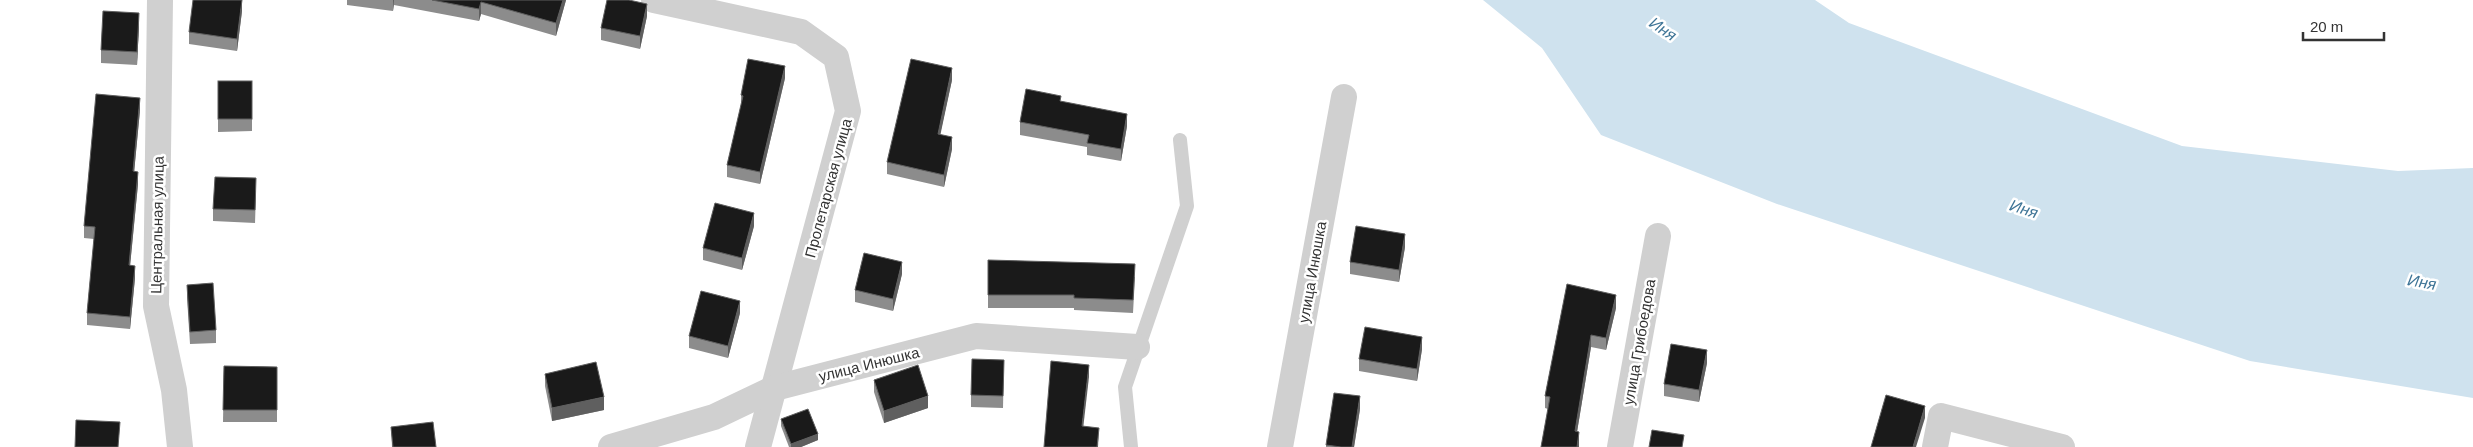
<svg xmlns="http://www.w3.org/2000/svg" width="2473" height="447" viewBox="0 0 2473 447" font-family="Arial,sans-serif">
  <rect width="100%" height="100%" fill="#fff"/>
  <!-- water -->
  <polygon fill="#cfe2ee" points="1483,0 1815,0 1849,23 2182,146 2398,171 2473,168 2473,398 2250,361 1777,204 1601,135 1542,48"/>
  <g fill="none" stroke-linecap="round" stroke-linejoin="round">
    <!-- lane -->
    <polyline stroke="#d0d0d0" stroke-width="14" points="1131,447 1125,387 1187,206 1180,140"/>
    <!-- street -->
    <g stroke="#d0d0d0" stroke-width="26">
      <polyline points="160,0 156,306 174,390 180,447"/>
      <polyline points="654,0 801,32 836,57 848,111 758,447"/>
      <polyline points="611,447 714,417 775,388 976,336 1137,347"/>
      <polyline points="1280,447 1344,97"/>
      <polyline points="1620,447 1658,236"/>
      <polyline points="1935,447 1941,416 2062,447"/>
    </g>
  </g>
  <!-- wall -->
  <g fill="#8c8c8c">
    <polygon points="347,0 566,0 556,36 481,14 479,21 394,5 393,11 347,5"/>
    <polygon points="242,11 237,51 189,44 189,32"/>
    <polygon points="647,16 640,49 601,40 601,28"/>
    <polygon points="139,26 137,65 101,63 101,50"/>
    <polygon points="785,78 760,184 727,177 727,165 741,106 741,95"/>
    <polygon points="952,80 940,134 952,149 944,187 887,174 887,162"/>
    <polygon points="218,81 252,81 252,131 218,132"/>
    <polygon points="1061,102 1127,126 1121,161 1087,155 1087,147 1020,135 1020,122"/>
    <polygon points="140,110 134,172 138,184 130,265 135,278 130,329 87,325 87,313 94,239 84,238 84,226"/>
    <polygon points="256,191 255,223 213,221 213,209"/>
    <polygon points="754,226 742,270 703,260 703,248"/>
    <polygon points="1405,247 1399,282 1350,274 1350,262"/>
    <polygon points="988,260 1135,277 1133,313 1074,310 1074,308 988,308"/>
    <polygon points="902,274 893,311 855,302 855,290"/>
    <polygon points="1567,284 1616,308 1606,350 1591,347 1577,432 1579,444 1579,447 1541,447 1548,409 1545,408 1545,396"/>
    <polygon points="187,285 216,330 216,343 190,344 187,298"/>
    <polygon points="740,313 728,358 689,348 689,336"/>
    <polygon points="1422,349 1417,381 1359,371 1359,359"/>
    <polygon points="1004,360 1003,408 971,407 971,395"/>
    <polygon points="1707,363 1699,402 1664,396 1664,384"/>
    <polygon points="224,366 277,367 277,422 223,422"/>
    <polygon points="545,374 604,410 552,421 545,386"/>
    <polygon points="874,380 928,408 884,423 874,392"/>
    <polygon points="1360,409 1354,447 1326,447 1326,445"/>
    <polygon points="781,419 818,440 801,447 789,447 781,426"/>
    <polygon points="391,427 436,447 392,447"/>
  </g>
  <!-- shaded-wall -->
  <g fill="#5f5f5f">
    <polygon points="242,0 242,11 237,51 237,39"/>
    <polygon points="393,0 394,0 393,11"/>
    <polygon points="563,0 566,0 556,36 556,23"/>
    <polygon points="481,2 481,14 479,21 479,9"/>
    <polygon points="647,4 647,16 640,49 640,36"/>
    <polygon points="139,13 139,26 137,65 137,52"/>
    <polygon points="785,66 785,78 760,184 760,172"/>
    <polygon points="952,68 952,80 938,146 938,134"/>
    <polygon points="140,98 140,110 133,184 133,171"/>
    <polygon points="1127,114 1127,126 1121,161 1121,149"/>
    <polygon points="952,137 952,149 944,187 944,175"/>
    <polygon points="138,172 138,184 129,277 129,265"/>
    <polygon points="754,213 754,226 742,270 742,258"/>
    <polygon points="1405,234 1405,247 1399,282 1399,270"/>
    <polygon points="902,262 902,274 893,311 893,299"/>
    <polygon points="135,266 135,278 130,329 130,317"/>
    <polygon points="1616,295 1616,308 1606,350 1606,338"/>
    <polygon points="740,301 740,313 728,358 728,346"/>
    <polygon points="1591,335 1591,347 1575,444 1575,431"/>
    <polygon points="1422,337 1422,349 1417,381 1417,369"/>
    <polygon points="1707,350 1707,363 1699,402 1699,390"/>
    <polygon points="1089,365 1089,377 1082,438 1082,426"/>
    <polygon points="928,396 928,408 884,423 884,411"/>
    <polygon points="1360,396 1360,409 1354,447 1352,447"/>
    <polygon points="604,397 604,410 552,421 552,408"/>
    <polygon points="1925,406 1925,418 1916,447 1913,447"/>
    <polygon points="1099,428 1098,447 1097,447"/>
    <polygon points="1579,432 1579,447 1577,447"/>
    <polygon points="818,434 818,440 801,447 791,447 791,444"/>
  </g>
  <!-- building -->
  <g fill="#1a1a1a" stroke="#5f5f5f">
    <polygon points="193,0 242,0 237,39 189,32"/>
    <polygon points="432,0 563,0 556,23 481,2 479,9"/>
    <polygon points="607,0 629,0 647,4 640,36 601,28"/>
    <polygon points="103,11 139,13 137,52 101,50"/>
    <polygon points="748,59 785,66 760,172 727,165 743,96 741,95"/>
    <polygon points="911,59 952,68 938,134 952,137 944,175 887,162"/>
    <rect x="218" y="81" width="34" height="38"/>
    <polygon points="1026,89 1061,96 1060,101 1127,114 1121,149 1087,143 1089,135 1020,122"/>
    <polygon points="96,94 140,98 133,171 138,172 129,265 135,266 130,317 87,313 95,227 84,226"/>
    <polygon points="215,177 256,178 255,210 213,209"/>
    <polygon points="715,203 754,213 742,258 703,248"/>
    <polygon points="1356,226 1405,234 1399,270 1350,262"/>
    <polygon points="864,253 902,262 893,299 855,290"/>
    <polygon points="988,260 1135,264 1133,300 1074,298 1074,295 988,295"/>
    <polygon points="213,283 216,330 190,332 187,285"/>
    <polygon points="1567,284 1616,295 1606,338 1591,335 1575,431 1579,432 1577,447 1541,447 1550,397 1545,396"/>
    <polygon points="701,291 740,301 728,346 689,336"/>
    <polygon points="1365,327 1422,337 1417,369 1359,359"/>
    <polygon points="1671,344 1707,350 1699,390 1664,384"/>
    <polygon points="972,359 1004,360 1003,396 971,395"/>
    <polygon points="1051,361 1089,365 1082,426 1099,428 1097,447 1044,447"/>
    <polygon points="596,362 604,397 552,408 545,374"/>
    <polygon points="918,365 928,396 884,411 874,380"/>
    <polygon points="224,366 277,367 277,410 223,410"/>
    <polygon points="1334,393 1360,396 1352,447 1341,447 1326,445"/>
    <polygon points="1886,395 1925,406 1913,447 1871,447"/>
    <polygon points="808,409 818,434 791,444 781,419"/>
    <polygon points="76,420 120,422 118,447 75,447"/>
    <polygon points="433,422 436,447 393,447 391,427"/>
    <polygon points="1652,430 1684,435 1682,447 1649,447"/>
  </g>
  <g text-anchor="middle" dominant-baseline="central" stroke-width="5" stroke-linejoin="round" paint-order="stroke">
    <!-- street labels -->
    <g font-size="15" fill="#333" stroke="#fff">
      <text transform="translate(828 188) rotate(-75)">Пролетарская улица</text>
      <text transform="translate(157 225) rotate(-89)">Центральная улица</text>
      <text transform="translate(1312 272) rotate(-80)">улица Инюшка</text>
      <text transform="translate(1639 342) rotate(-80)">улица Грибоедова</text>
      <text transform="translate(869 364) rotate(-14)">улица Инюшка</text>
    </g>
    <!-- water labels -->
    <g font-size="16" font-style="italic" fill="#3f7597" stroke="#fff">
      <text transform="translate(1663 29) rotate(34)">Иня</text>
      <text transform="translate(2024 209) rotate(18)">Иня</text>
      <text transform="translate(2422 282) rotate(10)">Иня</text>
    </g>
  </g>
  <!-- scale -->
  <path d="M2303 32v8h81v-8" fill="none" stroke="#333333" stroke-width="2.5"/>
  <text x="2310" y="32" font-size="15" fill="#333333" stroke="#ffffff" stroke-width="4" paint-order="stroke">20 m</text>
</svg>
